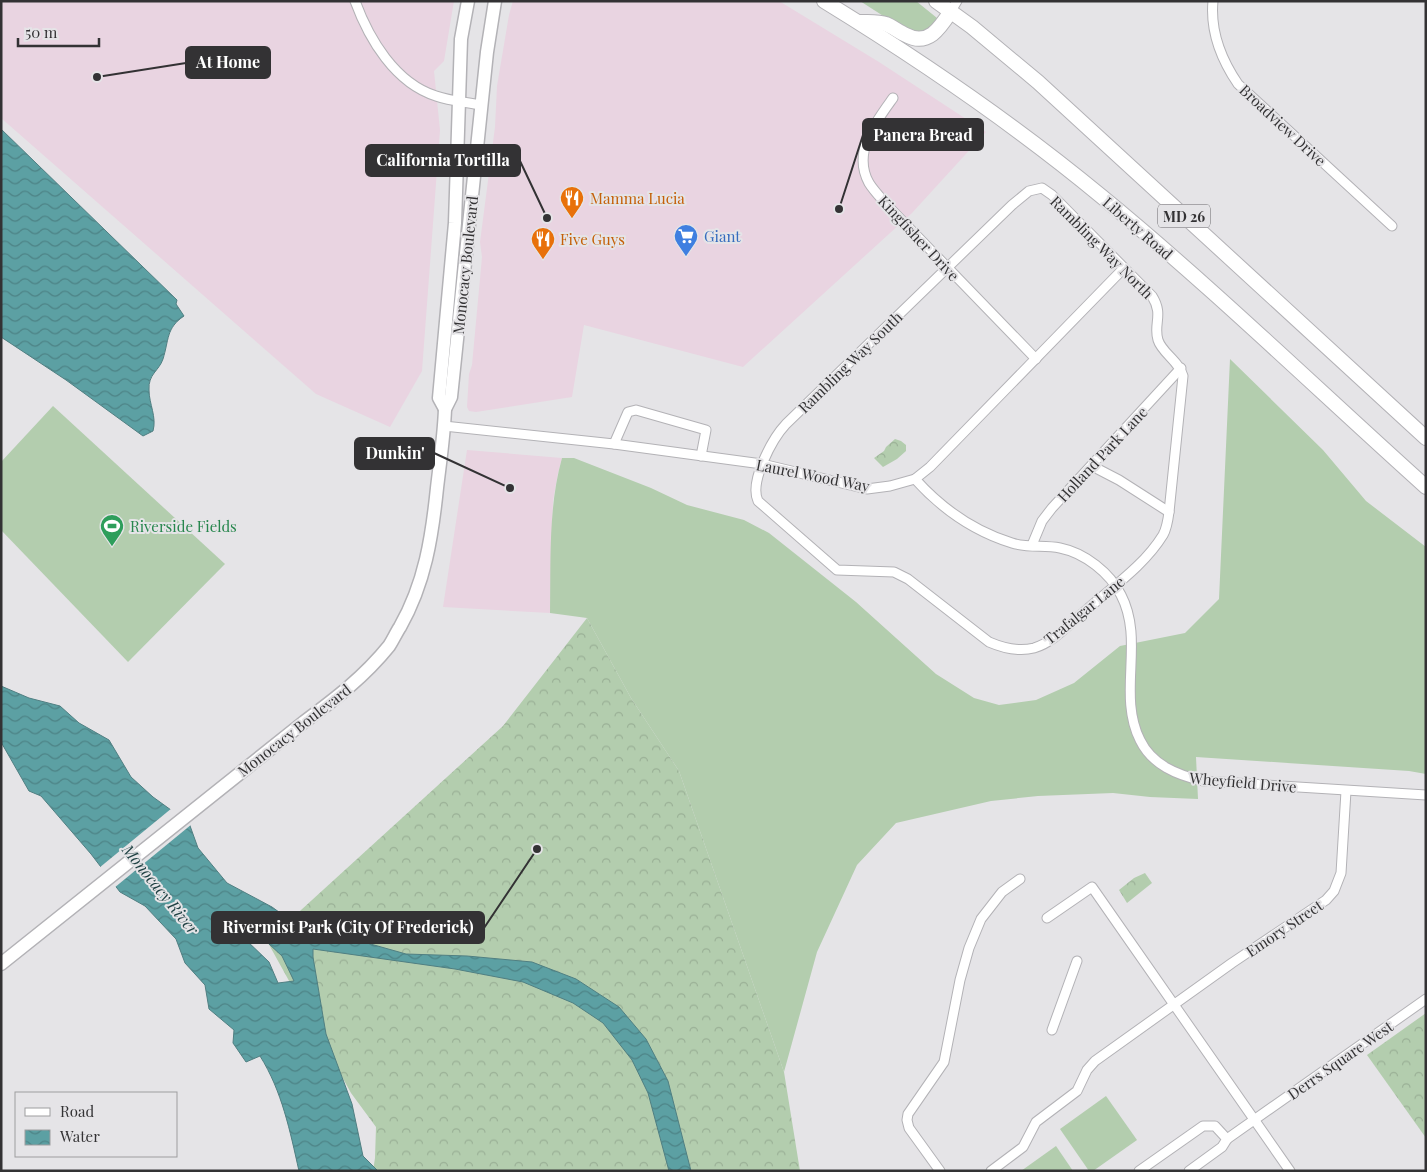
<svg xmlns="http://www.w3.org/2000/svg" width="1427" height="1172" viewBox="0 0 1427 1172" font-family="'Playfair Display',serif">
  <defs>
    <pattern id="forest-crowns" width="20" height="18" patternUnits="userSpaceOnUse" patternTransform="scale(1.25)"><rect width="20" height="18" fill="#b3cdae"/><path d="M2 6a3 3 0 1 1 6 0M12 15a3 3 0 1 1 6 0" fill="none" stroke="#9ab096"/></pattern>
    <pattern id="water-waves" width="16" height="10" patternUnits="userSpaceOnUse" patternTransform="scale(1.25)"><rect width="16" height="10" fill="#5ca0a3"/><path d="M0 5q4-4 8 0t8 0" fill="none" stroke="#4d8386"/></pattern>
  </defs>
  <rect width="100%" height="100%" fill="#e5e4e7"/>
  <!-- commercial -->
  <g fill="#e9d4e1">
    <polygon points="1,1 454,1 444,61 434,71 440,130 422,371 390,427 316,394 1,118"/>
    <polygon points="513,1 779,1 879,62 986,132 912,213 743,367 584,325 572,397 476,412 469,411 467,407 469,374 472,365 482,257 480,242 495,127 497,86 509,15"/>
    <polygon points="467,450 562,458 558,473 553,501 550,613 443,607"/>
  </g>
  <!-- grass -->
  <g fill="#b3cdae">
    <path d="M 860,1 L 916,1 L 937,18 C 935,27 927,30 919,34 L 902,28 Z"/>
    <path d="M 1230,359 L 1323,450 L 1366,501 L 1426,547 L 1426,774 L 1409,771 L 1196,757 L 1198,799 L 1150,797 L 1113,793 L 1038,796 L 991,801 L 896,823 L 857,865 L 817,952 L 784,1072 L 679,771 L 631,698 L 587,618 L 550,613 C 551,562 548,508 562,458 L 574,458 L 651,488 L 687,505 L 744,520 L 769,533 L 856,602 L 936,674 L 974,698 L 999,705 L 1036,700 L 1074,683 L 1120,646 L 1185,633 L 1219,599 Z"/>
    <polygon points="53,406 225,564 128,662 1,530 1,462"/>
    <polygon points="1106,1096 1137,1140 1093,1171 1089,1171 1060,1129"/>
    <polygon points="1056,1146 1073,1171 1021,1171"/>
  </g>
  <!-- forest -->
  <g fill="url(#forest-crowns)">
    <polygon points="895,439 901,441 906,445 906,451 897,459 883,467 874,458 884,451 886,447"/>
    <polygon points="587,618 631,698 679,771 784,1072 800,1171 373,1171 375,1158 376,1127 351,1093 267,941 503,726"/>
    <polygon points="1145,873 1152,883 1127,903 1119,890 1134,878"/>
    <polygon points="1426,1013 1426,1138 1367,1055"/>
  </g>
  <!-- water -->
  <g fill="url(#water-waves)" stroke="#507f82" fill-rule="evenodd">
    <path d="M 1,129 L 177,300 L 176,304 L 184,316 C 166,328 169,340 163,359 C 159,371 148,374 149,390 C 149,404 157,417 153,431 L 143,436 L 66,380 L 1,337 Z"/>
    <path d="M 1,686 L 29,698 L 60,706 L 79,723 L 109,740 L 131,777 L 153,797 L 189,823 L 198,848 L 227,883 L 272,907 L 305,931 L 329,938 L 367,943 L 406,954 L 467,956 L 532,962 L 576,979 L 619,1007 L 646,1039 L 668,1081 L 691,1171 L 669,1171 L 648,1093 L 632,1060 L 603,1023 L 573,1003 L 523,982 L 455,969 L 313,949 L 313,957 L 326,1034 L 352,1104 L 363,1156 L 378,1171 L 299,1171 C 290,1131 282,1091 260,1056 L 246,1062 L 233,1043 L 234,1030 L 209,1009 L 205,985 L 185,963 L 176,939 L 145,906 L 120,892 L 91,854 L 41,796 L 29,791 L 1,742 ZM 236,918 L 244,921 L 282,956 L 294,981 L 278,983 L 269,962 L 244,938 L 232,922 Z"/>
  </g>
  <!-- pier -->
  <polygon fill="#e5e4e7" points="172,808 192,824 114,888 99,868"/>
  <g fill="none" stroke-linecap="round" stroke-linejoin="round">
    <!-- minor casing -->
    <g stroke="#b3b2b6" stroke-width="11">
      <g id="minor">
        <path d="M 355,1 C 369,39 395,83 436,96 C 450,101 466,102 481,105"/>
        <path d="M 1213,1 C 1210,32 1221,59 1238,84 L 1392,226"/>
        <polyline points="951,11 957,1"/>
        <path d="M 893,98 C 875,123 852,152 869,183 C 874,191 881,198 887,205 L 1036,359"/>
        <path d="M 1042,188 L 1052,195 L 1152,296 C 1164,315 1153,324 1158,340 C 1162,353 1179,361 1183,376 L 1169,512 C 1168,520 1167,528 1163,535 C 1144,566 1111,588 1084,612 C 1069,624 1054,642 1034,648 C 1019,652 1003,648 989,642 L 908,579 L 894,572 L 837,570 L 758,501 C 749,482 772,439 786,424 L 1012,205 L 1029,191 Z"/>
        <polyline points="444,426 614,444 762,464 867,489 890,486 915,479 930,467 1124,268"/>
        <polyline points="614,444 628,412 636,410 706,430 701,456"/>
        <polyline points="1092,466 1119,480 1169,512"/>
        <path d="M 915,479 C 942,509 973,531 1012,543 C 1027,548 1044,545 1060,548 C 1085,553 1110,573 1121,595 C 1145,641 1117,694 1140,740 C 1152,765 1177,775 1203,781 L 1426,795"/>
        <polyline points="1032,545 1042,521 1052,508 1181,368"/>
        <polyline points="1047,918 1092,887 1290,1171"/>
        <polyline points="1052,1030 1077,961"/>
        <polyline points="1227,1139 1426,999"/>
        <polyline points="940,1171 909,1128 907,1120 908,1114 944,1062 960,980 969,948 981,919 1002,892 1020,879"/>
        <polyline points="991,1171 1023,1147 1036,1122 1077,1091 1087,1070 1095,1061 1232,963 1326,900 1334,891 1341,873 1346,791"/>
        <polyline points="1139,1171 1203,1126 1215,1126 1227,1139 1222,1147 1189,1171"/>
      </g>
    </g>
    <!-- secondary casing -->
    <g stroke="#b3b2b6" stroke-width="15">
      <g id="secondary">
        <polyline points="445,409 439,398 455,223 461,39 468,1"/>
        <path d="M 1,964 L 304,722 C 335,699 364,677 389,646 C 393,640 396,633 400,627 C 425,583 432,537 437,488 C 440,462 444,436 445,409 L 451,397 L 487,52 L 495,1"/>
      </g>
    </g>
    <!-- primary casing -->
    <g stroke="#b3b2b6" stroke-width="16">
      <g id="primary">
        <path d="M 824,1 C 920,60 1014,124 1101,196 C 1213,288 1318,390 1426,487"/>
        <polyline points="936,1 972,27 1038,82 1426,438"/>
        <path d="M 859,22 C 867,22 878,21 886,24 C 893,27 899,32 906,35 C 928,47 940,28 951,11"/>
      </g>
    </g>
    <!-- minor -->
    <use href="#minor" stroke="#fff" stroke-width="9"/>
    <!-- secondary -->
    <use href="#secondary" stroke="#fff" stroke-width="12"/>
    <!-- primary -->
    <use href="#primary" stroke="#fff" stroke-width="14"/>
  </g>
  <!-- icons -->
  <defs>
    <g id="restaurant-pin" transform="scale(1.25)"><path d="M0 17L-7.5 6A9.5 9.5 0 1 1 7.5 6Z" fill="#e8710a" stroke="#e5e4e7"/><path d="M-5-6h1v4h1v-4h1v4h1v-4h1v5L-1.5 .5V6h-2V.5L-5-1ZM5-6V6H3V1.5H1.5Q1.5-4 5-6Z" fill="#fff"/></g>
    <g id="supermarket-pin" transform="scale(1.25)"><path d="M0 17L-7.5 6A9.5 9.5 0 1 1 7.5 6Z" fill="#3f7fe0" stroke="#e5e4e7"/><path d="M-6-5.5h2.5l.6 2H6L4.5 2H-2.5L-4.4-4H-6ZM-1.5 3.2a1.3 1.3 0 1 0 .1 0ZM3 3.2a1.3 1.3 0 1 0 .1 0Z" fill="#fff"/></g>
    <g id="stadium-pin" transform="scale(1.25)"><path d="M0 17L-7.5 6A9.5 9.5 0 1 1 7.5 6Z" fill="#2e9e5b" stroke="#e5e4e7"/><path d="M0-5a6.5 5 0 1 0 0 10a6.5 5 0 1 0 0-10ZM-3.5-1.8h7v3.6h-7Z" fill="#fff"/></g>
  </defs>
  <g fill-rule="evenodd">
    <use href="#restaurant-pin" x="572" y="198"/>
    <use href="#supermarket-pin" x="686" y="236"/>
    <use href="#restaurant-pin" x="543" y="239"/>
    <use href="#stadium-pin" x="112" y="526"/>
  </g>
  <g text-anchor="middle" dominant-baseline="central" stroke-width="4" stroke-linejoin="round" paint-order="stroke">
    <!-- shield labels -->
    <rect fill="#e5e4e7" stroke="#68676a" stroke-width="1" x="1158" y="204.5" width="52" height="23" rx="4"/>
    <g font-size="14" font-weight="bold" fill="#333234">
      <text x="1184" y="216">MD 26</text>
    </g>
    <!-- street labels -->
    <g font-size="15" fill="#333234" stroke="#e5e4e7">
      <text transform="translate(1283 125) rotate(43)">Broadview Drive</text>
      <text transform="translate(1138 228) rotate(41)">Liberty Road</text>
      <text transform="translate(919 238) rotate(47)">Kingfisher Drive</text>
      <text transform="translate(1102 247) rotate(45)">Rambling Way North</text>
      <text transform="translate(465 265) rotate(-84)">Monocacy Boulevard</text>
      <text transform="translate(850 362) rotate(-44)">Rambling Way South</text>
      <text transform="translate(1102 454) rotate(-47)">Holland Park Lane</text>
      <text transform="translate(813 475) rotate(11)">Laurel Wood Way</text>
      <text transform="translate(1084 610) rotate(-39)">Trafalgar Lane</text>
      <text transform="translate(294 730) rotate(-38)">Monocacy Boulevard</text>
      <text transform="translate(1243 782) rotate(5)">Wheyfield Drive</text>
      <text transform="translate(1284 928) rotate(-34)">Emory Street</text>
      <text transform="translate(1340 1060) rotate(-35)">Derrs Square West</text>
    </g>
    <!-- food labels -->
    <g font-size="15" fill="#c56008" stroke="#e5e4e7" text-anchor="start">
      <text x="590" y="198">Mamma Lucia</text>
      <text x="560" y="239">Five Guys</text>
    </g>
    <!-- shop labels -->
    <g font-size="15" fill="#366cbe" stroke="#e5e4e7" text-anchor="start">
      <text x="704" y="236">Giant</text>
    </g>
    <!-- leisure labels -->
    <g font-size="15" fill="#27864d" stroke="#e5e4e7" text-anchor="start">
      <text x="130" y="526">Riverside Fields</text>
    </g>
    <!-- water labels -->
    <g font-size="16" font-style="italic" fill="#1d3f41" stroke="#e5e4e7">
      <text transform="translate(161 889) rotate(51)">Monocacy River</text>
    </g>
  </g>
  <!-- callouts -->
  <path fill="none" stroke="#333234" stroke-width="2" d="M97 77L186 63M839 209L863 135M547 218L520 161M510 488L434 453M537 849L484 928"/>
  <g fill="#333234" stroke="#e5e4e7" stroke-width="2">
    <circle cx="97" cy="77" r="5"/>
    <circle cx="839" cy="209" r="5"/>
    <circle cx="547" cy="218" r="5"/>
    <circle cx="510" cy="488" r="5"/>
    <circle cx="537" cy="849" r="5"/>
  </g>
  <g fill="#333234" stroke="#333234" stroke-width="2">
    <rect x="186" y="47" width="84" height="31" rx="5"/>
    <rect x="863" y="119" width="120" height="31" rx="5"/>
    <rect x="366" y="145" width="154" height="31" rx="5"/>
    <rect x="355" y="438" width="79" height="31" rx="5"/>
    <rect x="212" y="912" width="272" height="31" rx="5"/>
  </g>
  <g font-size="16" text-anchor="middle" font-weight="bold" fill="#fff">
    <text x="228" y="68">At Home</text>
    <text x="923" y="141">Panera Bread</text>
    <text x="443" y="166">California Tortilla</text>
    <text x="395" y="459">Dunkin'</text>
    <text x="348" y="933">Rivermist Park (City Of Frederick)</text>
  </g>
  <!-- border -->
  <rect width="1427" height="1172" fill="none" stroke="#333234" stroke-width="5"/>
  <!-- legend -->
  <rect x="15" y="1092" width="162" height="65" fill="#e5e4e7" stroke="#9e9d9f"/>
  <rect x="25" y="1108" width="25" height="8" fill="#ffffff" stroke="#9e9d9f"/>
  <text x="60" y="1117" font-size="15" fill="#333234">Road</text>
  <rect x="25" y="1130" width="25" height="15" fill="url(#water-waves)" stroke="#9e9d9f"/>
  <text x="60" y="1142" font-size="15" fill="#333234">Water</text>
  <!-- scale -->
  <path d="M18 38v8h81v-8" fill="none" stroke="#333234" stroke-width="2.5"/>
  <text x="25" y="38" font-size="15" fill="#333234" stroke="#e5e4e7" stroke-width="4" paint-order="stroke">50 m</text>
</svg>
